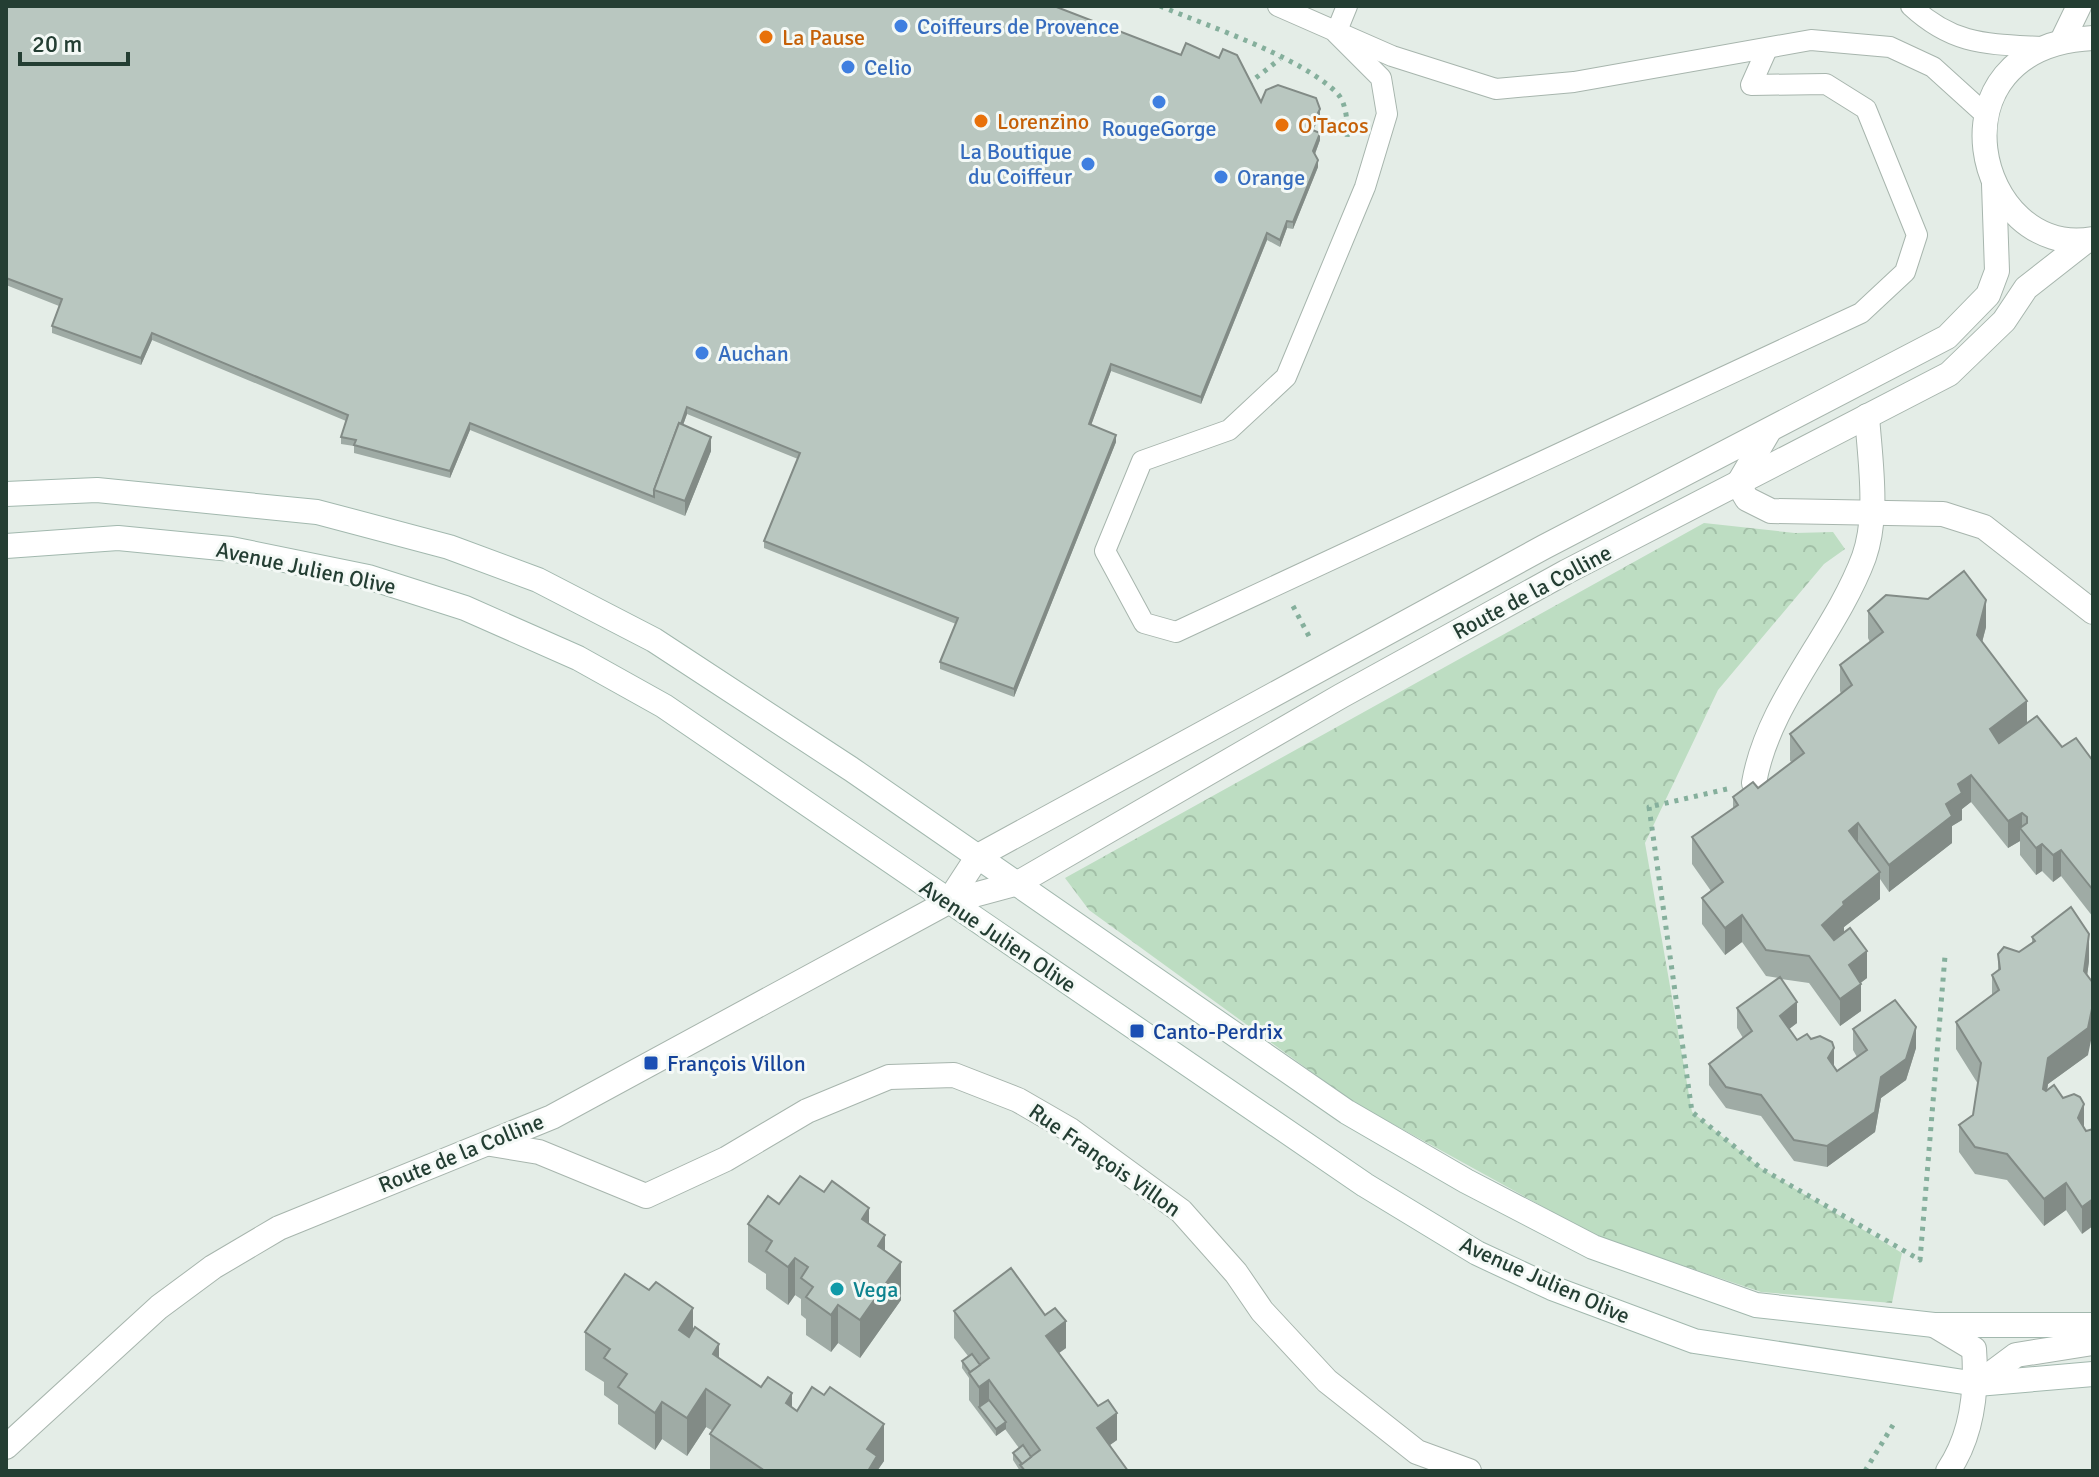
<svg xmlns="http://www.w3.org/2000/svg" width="2099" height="1477" viewBox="0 0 2099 1477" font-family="Signika,sans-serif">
  <defs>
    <pattern id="forest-crowns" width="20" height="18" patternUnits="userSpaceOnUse" patternTransform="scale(2)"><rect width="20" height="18" fill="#bdddc2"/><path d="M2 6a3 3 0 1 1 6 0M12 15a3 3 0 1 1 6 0" fill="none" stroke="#a2bfa7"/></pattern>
  </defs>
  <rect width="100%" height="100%" fill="#e4ede7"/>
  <!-- forest -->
  <polygon fill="url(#forest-crowns)" points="1704,523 1795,533 1833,532 1845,549 1824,564 1718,690 1645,843 1692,1112 1762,1169 1902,1253 1892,1303 1761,1292 1598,1237 1353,1102 1089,910 1065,878"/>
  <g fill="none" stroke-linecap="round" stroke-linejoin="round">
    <!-- service casing -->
    <g stroke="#a7b5ad" stroke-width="22">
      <g id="service">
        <polyline points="1278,6 1392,56 1496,89 1574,82 1811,40 1890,47 1933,67 1986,115"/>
        <polyline points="1347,6 1336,33 1381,78 1387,114 1365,187 1286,377 1229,430 1142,461 1105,551 1144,623 1176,632 1861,313 1905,272 1917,235 1866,109 1826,84 1751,85 1767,49"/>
        <path d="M 1911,6 C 1953,45 1986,44 2041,47"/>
      </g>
    </g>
    <!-- minor casing -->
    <g stroke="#a7b5ad" stroke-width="26">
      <g id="minor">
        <polyline points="1769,431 1738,484 1747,499 1771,511 1943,514 1984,527 2093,612"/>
        <path d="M 1754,783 C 1768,701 1835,635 1864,557 C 1879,514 1870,460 1867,416"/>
        <polyline points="948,902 978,856"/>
        <polyline points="491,1144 539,1152 646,1196 726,1159 807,1111 889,1077 954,1075 1018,1100 1070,1130 1181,1211 1236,1273 1262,1311 1327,1381 1417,1452 1469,1471"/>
        <path d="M 1934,1325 L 1974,1349 C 1977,1390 1972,1436 1948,1471"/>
        <polyline points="1977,1384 2016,1355 2093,1343"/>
        <polyline points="6,1447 159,1307 213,1267 279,1228 552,1117 948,902 1018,883"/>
      </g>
    </g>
    <!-- tertiary casing -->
    <g stroke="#a7b5ad" stroke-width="26">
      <g id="tertiary">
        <path d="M 2093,38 C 1924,46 1975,260 2093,239"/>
        <polyline points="2063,39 2079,6"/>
        <polyline points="978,856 1544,547 1947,337 1988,295 1997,271 1994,184"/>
        <polyline points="1018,883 1341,696 1566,572 1949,374 2004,321 2026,288 2086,241"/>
      </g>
    </g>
    <!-- secondary casing -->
    <g stroke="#a2b8ae" stroke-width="26">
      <g id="secondary">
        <polyline points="6,494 97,490 317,512 449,547 538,580 654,640 851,769 1347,1112 1466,1181 1593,1247 1756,1305 1934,1325 2093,1325"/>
        <polyline points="6,546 118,538 231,549 368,577 465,608 578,658 664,706 1365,1185 1477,1253 1552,1288 1694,1341 1977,1384 2093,1374"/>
      </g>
    </g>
    <!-- path -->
    <g stroke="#85af9c" stroke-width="5" stroke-dasharray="4 6" stroke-linecap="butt">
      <path d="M 1160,6 C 1210,27 1299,56 1337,93 C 1347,103 1348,126 1347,140"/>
      <polyline points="1248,84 1280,59"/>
      <polyline points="1293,606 1311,640"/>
      <polyline points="1727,789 1649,807 1692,1112 1762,1169 1920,1260 1945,956"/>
      <polyline points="1865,1471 1893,1425"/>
    </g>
    <!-- service -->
    <use href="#service" stroke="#fff" stroke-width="20"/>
    <!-- minor -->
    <use href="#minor" stroke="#fff" stroke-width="24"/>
    <!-- tertiary -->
    <use href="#tertiary" stroke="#fff" stroke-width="24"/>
    <!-- secondary -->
    <use href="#secondary" stroke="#fff" stroke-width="24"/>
  </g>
  <!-- wall -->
  <g fill="#9faba5">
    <polygon points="6,6 1261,102 1320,116 1313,130 1320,140 1315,154 1318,167 1293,229 1287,228 1280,247 1267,240 1201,404 1111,371 1091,425 1116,442 1014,697 940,669 940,662 956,624 764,548 764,541 798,459 687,414 683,425 711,451 685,516 470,430 450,478 354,453 354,446 341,444 341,437 346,421 152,340 141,365 52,333 52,326 59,306 6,285"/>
    <polygon points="1868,611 1986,627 1982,642 2027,723 2062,747 2093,761 2093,917 2061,876 2053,882 2042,871 2036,875 2020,855 2020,841 2008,848 1971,802 1962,809 1962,820 1952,826 1952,843 1889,892 1880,879 1880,899 1844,927 1844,932 1867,978 1860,983 1861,1011 1840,1026 1809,983 1781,979 1797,1023 1789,1029 1797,1040 1834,1067 1837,1071 1857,1057 1853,1050 1853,1029 1916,1048 1906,1080 1881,1098 1875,1132 1827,1167 1794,1161 1761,1116 1726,1108 1709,1085 1709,1064 1743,1038 1737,1028 1737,1008 1779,978 1766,976 1742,942 1725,955 1702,924 1702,898 1711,891 1692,864 1692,837 1733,808 1733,797 1758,788 1792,762 1790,761 1790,734 1841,694 1840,691 1840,665 1870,642 1868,638"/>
    <polygon points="2032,937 2089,961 2087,976 2088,1055 2048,1084 2047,1090 2063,1098 2084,1104 2082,1234 2066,1210 2044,1226 2007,1180 1975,1174 1959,1152 1959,1125 1973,1115 1978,1084 1956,1049 1956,1022 1992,995 1992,975 1998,970 1998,954 2019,952 2032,943"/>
    <polygon points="779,1204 869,1224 885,1251 901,1300 860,1358 838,1343 831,1352 806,1335 806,1319 801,1315 801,1299 795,1295 788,1305 766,1289 766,1274 748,1262 748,1224"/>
    <polygon points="954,1311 1066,1348 1059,1353 1117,1440 1110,1445 1128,1471 1020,1471 1013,1460 1013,1453 1019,1448 1005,1429 996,1436 969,1400 969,1378 962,1368 962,1361 968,1356 954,1338"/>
    <polygon points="693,1331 719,1358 792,1408 884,1461 877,1471 710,1471 710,1434 713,1431 706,1427 687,1456 662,1439 655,1450 618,1424 618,1405 604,1395 604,1382 585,1370 585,1332"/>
  </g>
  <!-- shaded-wall -->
  <g fill="#828b86">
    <polygon points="1320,109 1320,116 1310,136 1310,129"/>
    <polygon points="1320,133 1320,140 1313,159 1313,151"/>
    <polygon points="1318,160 1318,167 1293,229 1293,222"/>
    <polygon points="1287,221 1287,228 1280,247 1280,240"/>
    <polygon points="1267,233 1267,240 1201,404 1201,397"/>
    <polygon points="152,333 152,340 141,365 141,358"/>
    <polygon points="1111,364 1111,371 1089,431 1089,424"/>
    <polygon points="687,407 687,414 659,492"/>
    <polygon points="470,423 470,430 450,478 450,471"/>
    <polygon points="1116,435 1116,442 1014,697 1014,689"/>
    <polygon points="711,437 711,451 685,516 685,501"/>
    <polygon points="1986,600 1986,627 1977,662 1977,635"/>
    <polygon points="2027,701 2027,728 1990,756 1990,729"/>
    <polygon points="1971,775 1971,802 1962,809 1962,820 1952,826 1952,843 1889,892 1889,865 1946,804 1958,784"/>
    <polygon points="2022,813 2022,831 2020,828 2020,841 2008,848 2008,821"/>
    <polygon points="1858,823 1858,850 1849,831"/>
    <polygon points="2042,844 2042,871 2036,875 2036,848"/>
    <polygon points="2061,850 2061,876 2053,882 2053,855"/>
    <polygon points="1880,872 1880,899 1844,927 1844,932 1822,952 1822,925 1843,902"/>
    <polygon points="1742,915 1742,942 1725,955 1725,928"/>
    <polygon points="2089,934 2089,961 2084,998 2084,971"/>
    <polygon points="1867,951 1867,978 1849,992 1849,965"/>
    <polygon points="1861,984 1861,1011 1840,1026 1840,999"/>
    <polygon points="1797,1002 1797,1023 1780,1036 1780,1016"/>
    <polygon points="2093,1004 2093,1031 2088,1055 2048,1084 2043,1116 2043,1089 2048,1058"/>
    <polygon points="1916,1027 1916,1048 1906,1080 1881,1098 1875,1132 1827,1167 1827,1146 1881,1077"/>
    <polygon points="1834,1048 1834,1069 1828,1058"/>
    <polygon points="2084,1104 2084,1131 2078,1118"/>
    <polygon points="2066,1183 2066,1210 2044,1226 2044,1199"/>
    <polygon points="2093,1199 2093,1226 2082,1234 2082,1207"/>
    <polygon points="869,1208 869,1245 862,1219"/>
    <polygon points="885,1235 885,1272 878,1246"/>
    <polygon points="795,1258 795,1295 788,1305 788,1267"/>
    <polygon points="901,1262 901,1300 860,1358 860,1320"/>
    <polygon points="838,1305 838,1343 831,1352 831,1315"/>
    <polygon points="693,1308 693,1345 679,1330"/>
    <polygon points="1066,1321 1066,1348 1049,1360 1045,1335"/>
    <polygon points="719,1344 719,1381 713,1354"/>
    <polygon points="989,1380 989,1407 979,1407 979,1385"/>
    <polygon points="706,1389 706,1427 687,1456 687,1418"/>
    <polygon points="792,1393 792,1430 786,1403"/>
    <polygon points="662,1402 662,1439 655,1450 655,1413"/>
    <polygon points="1117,1413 1117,1440 1100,1452 1097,1428"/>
    <polygon points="1006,1422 1006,1429 996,1436 996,1429"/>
    <polygon points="884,1424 884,1461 877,1471 867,1471 867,1449"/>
  </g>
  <!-- building -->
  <g fill="#b9c7c0" stroke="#828b86" stroke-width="2">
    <polygon points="6,6 1054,6 1181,55 1186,43 1219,58 1223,49 1237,55 1261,102 1266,90 1278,85 1316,98 1320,109 1310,129 1320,133 1313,151 1318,160 1293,222 1287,221 1280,240 1267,233 1201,397 1111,364 1089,424 1116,435 1014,689 940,662 958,618 764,541 800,453 687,407 681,424 679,423 654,490 654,497 470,423 450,471 354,445 356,440 341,437 348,415 152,333 141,358 52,326 62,299 6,278"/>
    <polygon points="679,423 711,437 685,501 654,490"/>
    <polygon points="1964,571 1986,600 1977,635 2027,701 1990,729 1999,743 2037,716 2062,747 2076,738 2093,761 2093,890 2061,850 2053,855 2042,844 2036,848 2020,828 2027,823 2027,817 2022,813 2008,821 1971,775 1958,784 1962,793 1946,804 1952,816 1889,865 1858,823 1849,831 1880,872 1843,902 1844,905 1822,925 1834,940 1850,928 1867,951 1849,965 1861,984 1840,999 1809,956 1766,950 1742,915 1725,928 1702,898 1723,882 1692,837 1738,805 1733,797 1753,782 1758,788 1804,753 1790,734 1852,685 1840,665 1883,632 1868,611 1886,595 1928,599"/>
    <polygon points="2071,907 2089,934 2084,971 2093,983 2093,1004 2088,1028 2048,1058 2043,1089 2046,1091 2054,1085 2063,1098 2074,1094 2080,1097 2084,1104 2078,1118 2086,1131 2093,1129 2093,1199 2082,1207 2066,1183 2044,1199 2007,1154 1975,1147 1959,1125 1973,1115 1981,1063 1956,1022 1999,990 1992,975 2000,969 1998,954 2004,947 2019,952 2035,941 2032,937"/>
    <polygon points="1780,977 1797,1002 1780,1016 1797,1040 1807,1034 1811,1039 1820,1036 1832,1042 1834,1048 1828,1058 1837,1071 1867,1050 1853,1029 1895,1000 1916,1027 1906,1059 1881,1077 1875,1112 1827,1146 1794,1140 1761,1095 1726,1087 1709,1064 1752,1031 1737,1008"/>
    <polygon points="800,1176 824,1192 832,1181 869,1208 862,1219 885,1235 878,1246 901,1262 860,1320 838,1305 831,1315 806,1297 813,1287 801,1278 808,1267 795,1258 788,1267 766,1251 772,1241 748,1224 768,1196 779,1204"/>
    <polygon points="1011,1268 1045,1315 1055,1308 1066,1321 1046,1336 1098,1406 1108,1400 1117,1413 1097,1428 1128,1471 1025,1471 1020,1465 1040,1450 989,1380 979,1387 969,1373 989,1358 954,1311"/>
    <polygon points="625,1274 649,1290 656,1282 693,1308 679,1330 689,1337 695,1327 719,1344 713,1354 761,1387 768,1377 792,1393 786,1403 797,1411 812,1387 824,1395 830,1387 884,1424 867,1449 877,1456 868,1471 760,1471 762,1469 710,1434 730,1405 706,1389 687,1418 662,1402 655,1413 618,1387 627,1374 604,1358 610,1349 585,1332"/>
    <polygon points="972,1354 980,1365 970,1372 962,1361"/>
    <polygon points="989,1400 1006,1422 996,1429 979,1407"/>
    <polygon points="1023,1445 1031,1457 1022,1464 1013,1453"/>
  </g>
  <!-- markers -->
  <g fill="#3f7fe0" stroke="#f4f9f6" stroke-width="3">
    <circle cx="901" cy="26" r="8"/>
    <circle cx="848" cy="67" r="8"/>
    <circle cx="1159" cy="102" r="8"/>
    <circle cx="1088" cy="164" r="8"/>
    <circle cx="1221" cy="177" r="8"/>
    <circle cx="702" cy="353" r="8"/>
  </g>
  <g fill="#e8710a" stroke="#f4f9f6" stroke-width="3">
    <circle cx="766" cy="37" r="8"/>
    <circle cx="981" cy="121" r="8"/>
    <circle cx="1282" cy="125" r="8"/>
  </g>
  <g fill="#1a4fb4" stroke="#f4f9f6" stroke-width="3">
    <rect x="1129" y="1023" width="16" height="16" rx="4"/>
    <rect x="643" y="1055" width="16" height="16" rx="4"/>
  </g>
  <circle fill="#0f9aa8" stroke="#f4f9f6" stroke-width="3" cx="837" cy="1289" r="8"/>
  <g text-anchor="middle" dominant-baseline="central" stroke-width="6" stroke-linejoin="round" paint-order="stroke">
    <!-- shop labels -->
    <g font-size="22" fill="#366cbe" stroke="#f4f9f6" text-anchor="start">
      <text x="917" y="26">Coiffeurs de Provence</text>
      <text x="864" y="67">Celio</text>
      <text x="1159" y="128" text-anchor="middle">RougeGorge</text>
      <text x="1072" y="151" text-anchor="end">La Boutique<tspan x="1072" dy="25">du Coiffeur</tspan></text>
      <text x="1237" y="177">Orange</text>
      <text x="718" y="353">Auchan</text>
    </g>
    <!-- food labels -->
    <g font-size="22" fill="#c56008" stroke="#f4f9f6" text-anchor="start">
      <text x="782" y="37">La Pause</text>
      <text x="997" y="121">Lorenzino</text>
      <text x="1298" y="125">O'Tacos</text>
    </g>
    <!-- street labels -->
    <g font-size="22" fill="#243e33" stroke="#f4f9f6">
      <text transform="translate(306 568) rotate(12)">Avenue Julien Olive</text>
      <text transform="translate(1532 592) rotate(-28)">Route de la Colline</text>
      <text transform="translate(998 936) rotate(34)">Avenue Julien Olive</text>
      <text transform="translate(461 1153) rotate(-22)">Route de la Colline</text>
      <text transform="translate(1105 1160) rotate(35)">Rue François Villon</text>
      <text transform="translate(1545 1280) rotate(24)">Avenue Julien Olive</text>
    </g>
    <!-- transit labels -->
    <g font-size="22" fill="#164399" stroke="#f4f9f6" text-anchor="start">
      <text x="1153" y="1031">Canto-Perdrix</text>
      <text x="667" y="1063">François Villon</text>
    </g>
    <!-- culture labels -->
    <g font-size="22" fill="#0d838f" stroke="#f4f9f6" text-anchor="start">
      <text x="853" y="1289">Vega</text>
    </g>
  </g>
  <!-- border -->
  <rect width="2099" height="1477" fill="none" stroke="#243e33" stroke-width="16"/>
  <!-- scale -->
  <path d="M20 52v12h108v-12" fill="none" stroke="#243e33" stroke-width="4"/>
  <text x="32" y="52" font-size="24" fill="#243e33" stroke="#f4f9f6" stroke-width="6" paint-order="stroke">20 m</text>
</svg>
